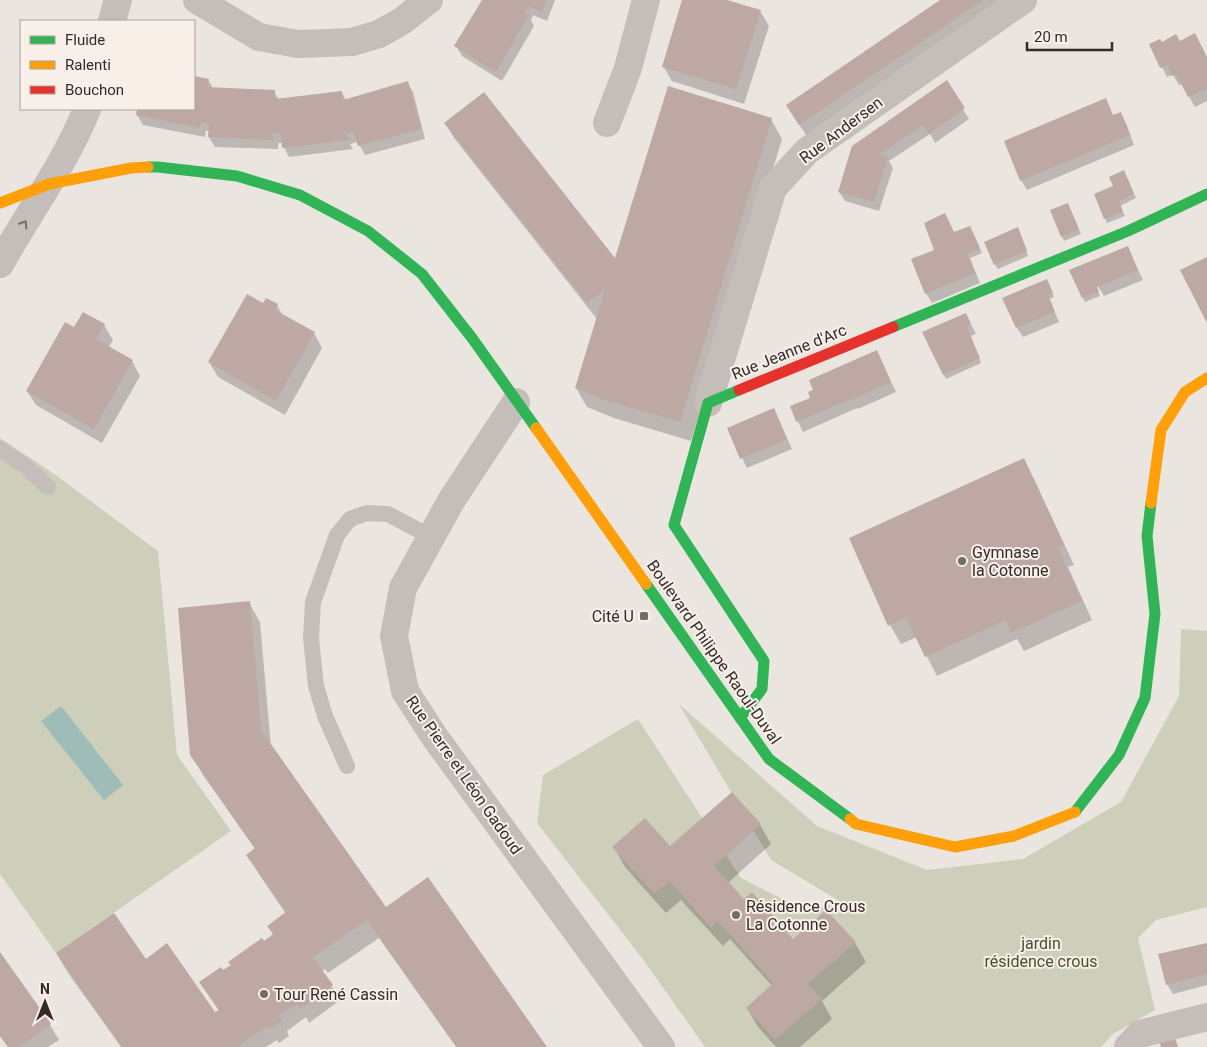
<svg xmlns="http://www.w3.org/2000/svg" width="1207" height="1047" viewBox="0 0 1207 1047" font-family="Roboto,sans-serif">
  <rect width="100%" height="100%" fill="#ebe5e0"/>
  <!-- green -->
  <g fill="#cecfbb">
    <polygon points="0,438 50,471 158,551 177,755 231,831 56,953 0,874"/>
    <polygon points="1181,629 1207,631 1207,907 1156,920 1138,938 1155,1010 1113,1034 1101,1047 705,1047 642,958 537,823 543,775 638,719 741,878 806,911 841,902 771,860 679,704 817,826 927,870 1023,859 1121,802 1179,696"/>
  </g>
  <!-- water -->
  <polygon fill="#9ebcb8" points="61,706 123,785 104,800 41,721"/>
  <!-- shadow -->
  <g fill="#0003">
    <polygon points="483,0 555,0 547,21 533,15 531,20 534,26 502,81 462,56 456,46"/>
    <polygon points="684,0 723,0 760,11 769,26 744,104 672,81 663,66"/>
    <polygon points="942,0 1013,0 809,139 796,120"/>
    <polygon points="1179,42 1207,58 1207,101 1195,107 1182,84 1179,85 1173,75 1167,77 1151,45"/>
    <polygon points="194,78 209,81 213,89 274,92 279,100 341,92 346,100 407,82 413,92 425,139 365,155 358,142 350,144 353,149 289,157 284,147 283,143 278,143 278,149 215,147 209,137 209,131 206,131 205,137 143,125 137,115 138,109 194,109"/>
    <polygon points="946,82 969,119 935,143 930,134 889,161 893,168 879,211 845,201 839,192"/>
    <polygon points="1120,113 1126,123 1134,145 1027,190 1021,180 1113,116"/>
    <polygon points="771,119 782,139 691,441 614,418 587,407 576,388 597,319 454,138 446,124 616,260"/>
    <polygon points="1126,176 1136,198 1120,206 1125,216 1107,223 1105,219 1114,187"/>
    <polygon points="1070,209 1081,234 1064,241 1062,236"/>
    <polygon points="973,232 982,253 970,258 980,283 932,303 926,293 936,251 954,234"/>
    <polygon points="1020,233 1028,256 998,269 995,265"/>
    <polygon points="1127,247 1143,280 1104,296 1098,286 1096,287 1100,296 1085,302 1083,298"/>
    <polygon points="1049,285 1054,297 1049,299 1059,322 1023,337 1017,328"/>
    <polygon points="264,305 277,305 283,316 314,333 322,348 285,415 218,377 209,362"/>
    <polygon points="966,315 976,334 971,336 981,363 946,379 937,362"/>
    <polygon points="104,325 113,340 108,348 132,361 140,376 102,443 36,405 27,391 75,329"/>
    <polygon points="877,352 896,392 858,409 857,408 803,432 791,407 812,399"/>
    <polygon points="774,409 792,449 747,468 728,429"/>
    <polygon points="1023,459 1034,479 1074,565 1068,567 1092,620 1024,651 1017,639 937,676 917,637 901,644 890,625"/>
    <polygon points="249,603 260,622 271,747 385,909 546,1047 456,1047 379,938 328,973 325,969 322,971 340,1000 309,1023 306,1017 287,1031 289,1036 279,1043 277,1040 266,1047 121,1047 68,973 57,954 146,960 215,1013 219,1011 200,982 222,972 274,935 286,914 259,874 248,855 255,849 203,775 192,755"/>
    <polygon points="760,825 771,844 728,883 744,901 793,940 826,911 855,943 866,962 822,1001 832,1019 800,1047 776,1047 758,1027 747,1008 772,986 730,939 723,946 681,900 666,913 625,867 614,847 670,848"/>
    <polygon points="1207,944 1207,985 1173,994 1167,984"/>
    <polygon points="0,954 50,1025 59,1040 48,1047 8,1047 0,1036"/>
  </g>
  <!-- building -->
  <g fill="#bda8a3">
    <polygon points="482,0 546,0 542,12 528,6 525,13 529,15 496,72 454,46"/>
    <polygon points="682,0 727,0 761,10 736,89 662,67"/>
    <polygon points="940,0 983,0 799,125 786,105"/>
    <polygon points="1195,33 1207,57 1207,89 1188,97 1176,74 1172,76 1167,65 1160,68 1149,44 1160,39 1162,42 1176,34 1180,41"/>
    <polygon points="194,76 209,79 207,87 275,90 275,99 342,91 343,100 408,81 421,129 358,146 354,132 346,134 349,140 282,148 281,133 273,133 273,140 208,137 209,123 201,122 200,128 136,115 137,109 194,109"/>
    <polygon points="947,80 965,108 929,134 923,125 880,154 888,157 874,202 838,192 852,146"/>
    <polygon points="668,86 772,118 680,422 602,399 575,388 605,290 587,303 444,123 484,92 615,258"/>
    <polygon points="1106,98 1113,115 1121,112 1130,135 1020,181 1004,141"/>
    <polygon points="1124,170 1134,194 1119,201 1123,212 1104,219 1094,194 1113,186 1109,177"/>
    <polygon points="1068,203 1079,229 1061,237 1050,210"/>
    <polygon points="945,213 954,232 970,226 980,249 967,253 975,273 925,294 911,259 934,250 924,223"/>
    <polygon points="1018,227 1027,251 994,265 984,242"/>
    <polygon points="1128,246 1138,270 1097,287 1099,292 1082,298 1069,270"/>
    <polygon points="1207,257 1207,323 1180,270"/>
    <polygon points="1047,279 1053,293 1048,294 1055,312 1016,328 1002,298"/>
    <polygon points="247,294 263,303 266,298 278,304 275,310 315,332 276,401 208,362"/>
    <polygon points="83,312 105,324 96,339 133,360 94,429 26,391 65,322 74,327"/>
    <polygon points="966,313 971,324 966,326 980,358 943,375 922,332"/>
    <polygon points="877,350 891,382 851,400 851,399 796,422 790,406 810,398 808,392 813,390 809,380"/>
    <polygon points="774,408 787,439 740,459 727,428"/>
    <polygon points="1024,458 1064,545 1058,548 1082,601 1011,633 1006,620 925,657 906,617 888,626 849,538"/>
    <polygon points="250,601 261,730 386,907 428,877 547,1047 457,1047 367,920 313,957 333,985 300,1009 297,1004 279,1016 282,1021 269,1029 268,1026 239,1045 240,1047 122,1047 56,953 114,913 146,959 167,943 215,1012 219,1010 199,982 221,967 223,970 231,965 228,962 262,938 264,941 273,934 267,926 286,912 246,855 255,848 190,755 178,608"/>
    <polygon points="732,792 761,824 714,866 744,899 752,892 793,939 826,910 856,942 808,984 822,999 775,1040 746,1008 773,983 718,921 711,928 670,881 654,894 612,847 645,818 670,846"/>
    <polygon points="1207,943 1207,974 1166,985 1158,954"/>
    <polygon points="0,952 51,1024 19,1047 8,1047 0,1036"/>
    <polygon points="1175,1037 1178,1047 1161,1047 1159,1041"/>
  </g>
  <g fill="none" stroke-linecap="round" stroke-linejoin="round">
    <!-- lane -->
    <g stroke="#c4bdb9" stroke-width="16">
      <polyline points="0,449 25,466 48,487"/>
      <polyline points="347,766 325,716 316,686 311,638 313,602 337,535 350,519 367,513 388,514 431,537"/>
    </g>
    <!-- street -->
    <g stroke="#c4bdb9" stroke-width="28">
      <polyline points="197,0 259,37 298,44 352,42 379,34 402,21 429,0"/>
      <polyline points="112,21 118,0"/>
      <polyline points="607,123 628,68 646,0"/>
      <path d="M 0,264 C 29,212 65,164 87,109"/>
      <polyline points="516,402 451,501 403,588 394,636 405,691 434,736 661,1047"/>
      <polyline points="708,403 773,188 807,151 1023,0"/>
      <polyline points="1128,1047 1140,1034 1207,1017"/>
    </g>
    <!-- fast -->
    <g stroke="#30b455" stroke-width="11">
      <polyline points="148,167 158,167 237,176 300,195 368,231 422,274 472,338 536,428"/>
      <polyline points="893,327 1128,231 1207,194"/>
      <polyline points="739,390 708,403 674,525 764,661 762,689 740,718"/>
      <polyline points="646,584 769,759 850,819"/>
      <polyline points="1075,812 1119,755 1145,698 1155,614 1147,536 1151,503"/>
    </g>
    <!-- slow -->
    <g stroke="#ff9f0a" stroke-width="11">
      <polyline points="0,203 49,184 131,168 148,167"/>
      <polyline points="536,428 646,584"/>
      <polyline points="1151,503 1161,430 1185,392 1207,378"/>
      <polyline points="850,819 856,824 955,847 1014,836 1075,812"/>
    </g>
    <!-- jam -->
    <polyline stroke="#e5322d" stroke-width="11" points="739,390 893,327"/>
  </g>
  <!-- one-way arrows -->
  <defs><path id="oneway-chevron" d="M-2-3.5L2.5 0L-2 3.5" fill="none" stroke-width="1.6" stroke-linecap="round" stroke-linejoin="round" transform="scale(1.25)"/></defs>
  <use stroke="#756d69" href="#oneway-chevron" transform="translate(24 224) rotate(-58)"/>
  <!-- markers -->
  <g fill="#746c68" stroke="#f8efe8" stroke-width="2">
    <circle cx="962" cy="561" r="5"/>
    <rect x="639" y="611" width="10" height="10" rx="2.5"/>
    <circle cx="736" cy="915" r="5"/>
    <circle cx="264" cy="994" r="5"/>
  </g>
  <g text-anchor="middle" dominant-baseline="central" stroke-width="4" stroke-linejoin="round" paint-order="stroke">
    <!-- street labels -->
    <g font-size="16" fill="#342b28" stroke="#f8efe8">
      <text transform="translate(841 130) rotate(-37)">Rue Andersen</text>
      <text transform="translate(789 352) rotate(-22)">Rue Jeanne d'Arc</text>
      <text transform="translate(714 652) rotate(55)">Boulevard Philippe Raoul-Duval</text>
      <text transform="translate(464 775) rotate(55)">Rue Pierre et Léon Gadoud</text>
    </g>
    <!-- poi labels -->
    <g font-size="16" fill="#342b28" stroke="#f8efe8" text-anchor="start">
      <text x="972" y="552">Gymnase<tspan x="972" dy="18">la Cotonne</tspan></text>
      <text x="634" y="616" text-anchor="end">Cité U</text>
      <text x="746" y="906">Résidence Crous<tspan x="746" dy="18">La Cotonne</tspan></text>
      <text x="274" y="994">Tour René Cassin</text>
    </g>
    <!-- park labels -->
    <g font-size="16" fill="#47502e" stroke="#f8efe8">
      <text x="1041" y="943">jardin<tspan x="1041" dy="18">résidence crous</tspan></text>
    </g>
  </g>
  <!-- legend -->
  <rect x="20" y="20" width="175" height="90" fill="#f8efe8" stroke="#aaa19b"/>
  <rect x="30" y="36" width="25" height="8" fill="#30b455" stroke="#aaa19b"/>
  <text x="65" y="45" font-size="15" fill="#342b28">Fluide</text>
  <rect x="30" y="61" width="25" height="8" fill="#ff9f0a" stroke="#aaa19b"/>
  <text x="65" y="70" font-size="15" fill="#342b28">Ralenti</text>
  <rect x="30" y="86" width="25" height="8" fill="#e5322d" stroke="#aaa19b"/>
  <text x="65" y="95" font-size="15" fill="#342b28">Bouchon</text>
  <!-- north arrow -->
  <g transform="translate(45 1002)" stroke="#f8efe8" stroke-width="4" paint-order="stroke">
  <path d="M0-4L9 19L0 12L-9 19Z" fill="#342b28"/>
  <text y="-8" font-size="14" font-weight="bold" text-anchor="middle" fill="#342b28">N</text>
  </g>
  <!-- scale -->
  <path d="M1027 42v8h85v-8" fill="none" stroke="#342b28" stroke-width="2.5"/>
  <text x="1034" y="42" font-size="15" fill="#342b28" stroke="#f8efe8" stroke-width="4" paint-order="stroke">20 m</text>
</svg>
